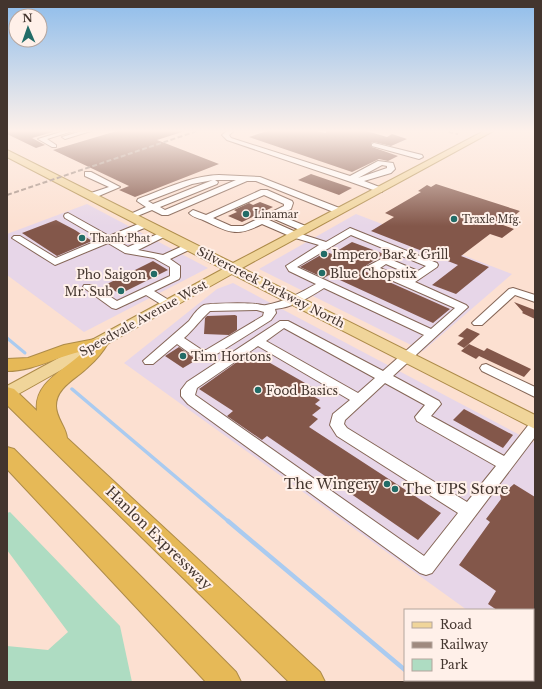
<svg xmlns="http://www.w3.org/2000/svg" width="542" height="689" viewBox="0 0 542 689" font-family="'Libre Baskerville',serif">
  <rect width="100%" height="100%" fill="#fce0d1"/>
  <!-- commercial -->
  <g fill="#e7d6e8">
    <polygon points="87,204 208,268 84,332 7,275 7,234"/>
    <polygon points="356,214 512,274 423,351 259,269"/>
    <polygon points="233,283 535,443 535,659 533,657 533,610 467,610 124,363 217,289"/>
  </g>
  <!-- green -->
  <polygon fill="#aedcc2" points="10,512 120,626 132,682 7,682 7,646 48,650 68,632 7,550 7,513"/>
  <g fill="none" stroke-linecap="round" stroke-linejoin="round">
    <!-- stream-far2 -->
    <polyline stroke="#aacbf0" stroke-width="3" points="7,338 25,353"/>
    <!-- stream-far1 -->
    <polyline stroke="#aacbf0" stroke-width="3.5" points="72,389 229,522"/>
    <!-- stream -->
    <g stroke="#aacbf0" stroke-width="4.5">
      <polyline points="228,521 405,670"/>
      <polyline points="417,680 419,682"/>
    </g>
  </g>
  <!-- building -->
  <g fill="#83574a">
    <polygon points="7,130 53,130 53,132 32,138 45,145 36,148 7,134"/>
    <polygon points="120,130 184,130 185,131 157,140 219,164 135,197 119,190 129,186 53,150"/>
    <polygon points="270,130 313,130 326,133 326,130 363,130 387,137 392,134 407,139 391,146 374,142 371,143 372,147 398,156 388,161 379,159 352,172 249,137"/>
    <polygon points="311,174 352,188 339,195 298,180"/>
    <polygon points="436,184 520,211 503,225 514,229 502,238 490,234 461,256 489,267 456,294 432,285 458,265 371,231 394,217 385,213 421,192 418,191 427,185 431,187"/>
    <polygon points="260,202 273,207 242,222 228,216 237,212 234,210 249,203 253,205"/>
    <polygon points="56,220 75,230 92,241 57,256 22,233"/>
    <polygon points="352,242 384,254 367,265 362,270 450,309 433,323 329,275 324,278 300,267 326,252 332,254"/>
    <polygon points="153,261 168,270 120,294 105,285"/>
    <polygon points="514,302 535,310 535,319 522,313 523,312"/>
    <polygon points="235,315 237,316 237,330 229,335 204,334 205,318 207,316"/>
    <polygon points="467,328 480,334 464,348 457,344 464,338 458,336"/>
    <polygon points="469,344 484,351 487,348 531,369 524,377 479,356 480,355 476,359 461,351"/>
    <polygon points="179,347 194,358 198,359 183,368 165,356"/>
    <polygon points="251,352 319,391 313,396 320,400 315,404 321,408 312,415 318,419 309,427 441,513 418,540 267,436 262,440 227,416 233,411 199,389"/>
    <polygon points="464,409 513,435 503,448 453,420"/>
    <polygon points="514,484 535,497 535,610 497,610 488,604 496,591 459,565 490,522 486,519 501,499 500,495 502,491 507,490"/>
  </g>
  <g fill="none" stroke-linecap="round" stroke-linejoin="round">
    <!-- minor casing -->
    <g stroke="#856657" stroke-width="2">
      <g id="minor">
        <polygon points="67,130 76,130 47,139 56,145 56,147 52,147 38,139"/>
        <polygon points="85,130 94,130 65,139 62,137"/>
        <path d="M 228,130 L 235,130 L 229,135 L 231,138 L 350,176 L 378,161 L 393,163 L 395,169 L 391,173 L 364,181 L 382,188 L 382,192 L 379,192 L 348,181 L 227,140 L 222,135 ZM 382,165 L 387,166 L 387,168 L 358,178 Z"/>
        <polygon points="374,143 422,155 423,157 419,159 372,146 372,144"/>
        <polygon points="85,172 91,172 120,187 94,198 88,198 87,196 88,194 109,187 85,176"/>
        <path d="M 219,175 L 260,177 L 342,209 L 343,211 L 339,214 L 336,213 L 256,181 L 247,181 L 168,215 L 162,215 L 152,210 L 130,219 L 126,216 L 146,207 L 137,201 L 138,199 C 165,189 190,176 219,175 ZM 213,180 L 153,204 L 148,201 L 192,184 ZM 215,180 L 236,180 L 165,210 L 160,207 L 217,184 L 218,182 Z"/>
        <path d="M 261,190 L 267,190 L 292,201 L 293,203 L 291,209 L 279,215 L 308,227 L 310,229 L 308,231 L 302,231 L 272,218 L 269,220 L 298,233 L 326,242 L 350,228 L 437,263 L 438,265 L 437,267 L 415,282 L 466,305 L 468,307 L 393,376 L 439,401 L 441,404 L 431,416 L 504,456 L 530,423 L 535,422 L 535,437 L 432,573 L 426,575 L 420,573 L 188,404 L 181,396 L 181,390 L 187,382 L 280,321 L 288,321 L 383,371 L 424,335 L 324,288 C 308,298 294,307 275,309 L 276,313 L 271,320 L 212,357 L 208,358 L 195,357 L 177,344 L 153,364 L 145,364 L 143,361 L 189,321 C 193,315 198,308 204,305 C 211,303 248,303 257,304 C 259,304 263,306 266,305 C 284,302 300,293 316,284 L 289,271 L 286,266 L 319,245 L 292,237 L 262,224 C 235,238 229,232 203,220 C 198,218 192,217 189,213 L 193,210 L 206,215 ZM 264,195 L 284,204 L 284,206 L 243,226 L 231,226 L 213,218 ZM 351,235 L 426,266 L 418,271 L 385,257 L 368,266 L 367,268 L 368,270 L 455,308 L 431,329 L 297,267 ZM 386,264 L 411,275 L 406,279 L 380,268 ZM 257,310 L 264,312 L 263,316 L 206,350 L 202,350 L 184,338 C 194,329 200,320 210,311 ZM 284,328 L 375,378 L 358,393 L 266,341 ZM 258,346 L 350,400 L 333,414 L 330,425 L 337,436 L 458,513 L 424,556 L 195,395 L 197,388 ZM 385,383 L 425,405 L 415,417 L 417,421 L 496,466 L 467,502 L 347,428 L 344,424 L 345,420 Z"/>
        <polygon points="68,213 109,236 143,222 149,222 150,224 149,226 116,240 128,247 162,232 168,232 170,234 138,250 163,255 187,244 193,244 195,246 193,248 170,259 180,266 180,277 179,279 154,291 172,302 173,304 172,306 164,306 146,295 116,309 112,308 83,287 84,285 92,285 117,301 170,276 170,267 154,258 125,253 108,243 55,265 12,238 14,236 20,236 56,258 101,239 65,218 64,216 65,214"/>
        <polygon points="513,288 535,295 535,302 515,295 482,325 474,325 472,323 474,321 509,289"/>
        <polygon points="486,364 535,387 535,397 482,371 480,368 482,365"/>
      </g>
    </g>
    <!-- major casing -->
    <g stroke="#ad8b49" stroke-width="2">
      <polygon id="major" points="486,130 495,130 242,268 535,415 535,429 232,274 13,397 7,399 7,386 223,269 7,157 7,150 233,263"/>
    </g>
    <!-- highway casing -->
    <g stroke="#ad8b49" stroke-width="2">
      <g id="highway">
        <path d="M 100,338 L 106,339 L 108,343 C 103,352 96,360 88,367 C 76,379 56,387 56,406 C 56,418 66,427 67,438 L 320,672 L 325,682 L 289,682 L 7,405 L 7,387 L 14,389 L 37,411 C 33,382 67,369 84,351 C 57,356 35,371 7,371 L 7,359 L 28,358 L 64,345 Z"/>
        <polygon points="7,447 14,449 236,672 241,682 206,682 7,469"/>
      </g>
    </g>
    <!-- minor -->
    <use href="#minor" fill="#fff" fill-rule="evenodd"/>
    <!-- major -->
    <use href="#major" fill="#f0d59a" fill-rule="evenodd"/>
    <!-- highway -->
    <use href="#highway" fill="#e6b957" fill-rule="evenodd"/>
    <!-- rail -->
    <g stroke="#9f8a7f" stroke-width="2" stroke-dasharray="5 2.5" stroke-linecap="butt">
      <polyline points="441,130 458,134"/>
      <polyline points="7,195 200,130"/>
    </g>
  </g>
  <!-- sky -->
  <linearGradient id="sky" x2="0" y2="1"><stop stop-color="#8fbdeb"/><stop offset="0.58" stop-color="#fef1ea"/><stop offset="1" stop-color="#fef1ea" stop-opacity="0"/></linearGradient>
  <rect width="542" height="226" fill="url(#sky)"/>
  <!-- markers -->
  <g fill="#226c67" stroke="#fff0e9" stroke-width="1.5">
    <circle cx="246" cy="214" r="4"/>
    <circle cx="454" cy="219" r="4"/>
    <circle cx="82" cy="238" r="4"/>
    <circle cx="324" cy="254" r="4"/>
    <circle cx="322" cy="273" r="4"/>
    <circle cx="154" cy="274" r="4"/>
    <circle cx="121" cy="291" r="4"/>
    <circle cx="183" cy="356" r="4"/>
    <circle cx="258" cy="390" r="4"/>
    <circle cx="387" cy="484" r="4"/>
    <circle cx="395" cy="489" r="4"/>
  </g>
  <g text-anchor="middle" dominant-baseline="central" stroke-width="4" stroke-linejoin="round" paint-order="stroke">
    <!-- far-poi labels -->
    <g font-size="10" fill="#43352e" stroke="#fff0e9" text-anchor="start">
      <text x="254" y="214">Linamar</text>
      <text x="462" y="219">Traxle Mfg.</text>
      <text x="90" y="238">Thanh Phat</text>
    </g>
    <!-- poi labels -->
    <g font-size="12" fill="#43352e" stroke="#fff0e9" text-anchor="start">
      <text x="332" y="254">Impero Bar &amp; Grill</text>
      <text x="330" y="273">Blue Chopstix</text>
      <text x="146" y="274" text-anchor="end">Pho Saigon</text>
      <text x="113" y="291" text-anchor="end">Mr. Sub</text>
      <text x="191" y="356">Tim Hortons</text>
      <text x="266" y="390">Food Basics</text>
    </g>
    <!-- street labels -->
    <g font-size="12" fill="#43352e" stroke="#fff0e9">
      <text transform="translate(271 287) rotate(27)">Silvercreek Parkway North</text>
      <text transform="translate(143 318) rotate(-29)">Speedvale Avenue West</text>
    </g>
    <!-- near-poi labels -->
    <g font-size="14" fill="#43352e" stroke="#fff0e9" text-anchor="end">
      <text x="379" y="484">The Wingery</text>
      <text x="403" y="489" text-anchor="start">The UPS Store</text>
    </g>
    <!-- near-street labels -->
    <g font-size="14" fill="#43352e" stroke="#fff0e9">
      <text transform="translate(159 538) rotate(44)">Hanlon Expressway</text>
    </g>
  </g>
  <!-- border -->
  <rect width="542" height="689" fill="none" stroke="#43352e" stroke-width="16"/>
  <!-- legend -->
  <rect x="404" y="609" width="130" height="72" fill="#fff0e9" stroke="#b4a59e"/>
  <rect x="412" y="622" width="20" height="6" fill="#f0d59a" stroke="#b4a59e"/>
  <text x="440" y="629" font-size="12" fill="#43352e">Road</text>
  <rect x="412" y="642" width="20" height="6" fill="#9f8a7f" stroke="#b4a59e"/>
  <text x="440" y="649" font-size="12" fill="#43352e">Railway</text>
  <rect x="412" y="659" width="20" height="12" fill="#aedcc2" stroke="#b4a59e"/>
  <text x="440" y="669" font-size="12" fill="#43352e">Park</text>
  <!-- north arrow -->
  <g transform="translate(28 28) rotate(358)"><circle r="19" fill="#fff0e9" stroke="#b4a59e"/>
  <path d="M0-3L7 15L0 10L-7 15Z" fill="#226c67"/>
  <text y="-6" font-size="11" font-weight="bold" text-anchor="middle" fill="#43352e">N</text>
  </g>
</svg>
